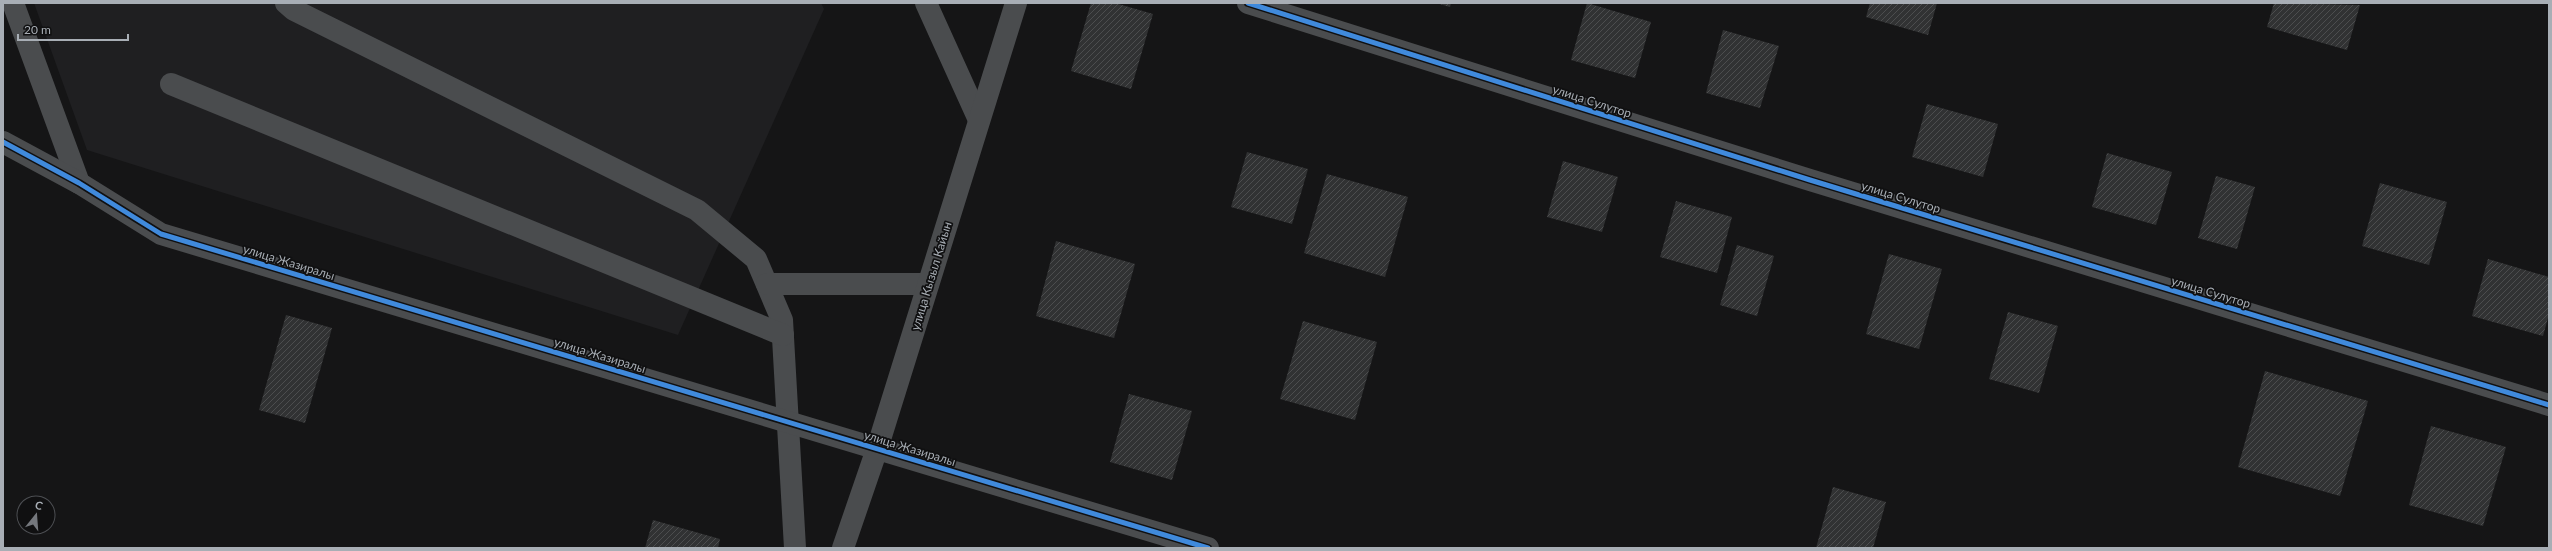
<svg xmlns="http://www.w3.org/2000/svg" width="2552" height="551" viewBox="0 0 2552 551" font-family="Lato,sans-serif">
  <defs>
    <pattern id="building-hatch" width="6" height="6" patternUnits="userSpaceOnUse"><rect width="6" height="6" fill="#313233"/><path d="M-1 1l2-2M0 6l6-6M5 7l2-2" fill="none" stroke="#4c4d4e"/></pattern>
  </defs>
  <rect width="100%" height="100%" fill="#151516"/>
  <!-- built -->
  <polygon fill="#1f1f21" points="34,3 821,3 824,9 678,335 87,150"/>
  <!-- building -->
  <g fill="url(#building-hatch)">
    <polygon points="1091,3 1115,3 1153,14 1131,89 1071,71"/>
    <polygon points="1436,3 1451,3 1450,7"/>
    <polygon points="1587,3 1651,22 1635,78 1571,60"/>
    <polygon points="1870,3 1937,3 1928,35 1866,17"/>
    <polygon points="2274,3 2360,5 2347,50 2267,27"/>
    <polygon points="1723,30 1779,46 1760,108 1706,93"/>
    <polygon points="1927,104 1998,124 1983,177 1912,157"/>
    <polygon points="1247,152 1308,169 1292,224 1231,207"/>
    <polygon points="2107,153 2172,172 2156,225 2092,207"/>
    <polygon points="1563,161 1618,177 1602,232 1547,217"/>
    <polygon points="1327,174 1408,197 1385,277 1304,253"/>
    <polygon points="2216,176 2255,187 2237,249 2198,238"/>
    <polygon points="2380,183 2447,202 2429,265 2362,246"/>
    <polygon points="1676,201 1732,217 1717,273 1660,257"/>
    <polygon points="1056,241 1135,264 1114,338 1036,316"/>
    <polygon points="1737,245 1774,256 1757,316 1720,305"/>
    <polygon points="1889,254 1942,269 1919,349 1866,334"/>
    <polygon points="2488,259 2549,277 2549,314 2543,336 2472,316"/>
    <polygon points="2008,312 2058,326 2039,393 1989,379"/>
    <polygon points="286,315 332,328 305,423 259,410"/>
    <polygon points="1303,321 1377,342 1355,420 1280,399"/>
    <polygon points="2265,371 2368,401 2340,496 2238,467"/>
    <polygon points="1129,394 1192,411 1172,480 1110,462"/>
    <polygon points="2431,426 2506,447 2483,526 2409,505"/>
    <polygon points="1833,487 1886,502 1873,548 1816,548"/>
    <polygon points="653,520 720,539 718,548 645,548"/>
  </g>
  <g fill="none" stroke-linecap="round" stroke-linejoin="round">
    <!-- minor -->
    <g stroke="#4a4c4e" stroke-width="22">
      <polyline points="13,3 79,183"/>
      <polyline points="286,3 294,10 697,210 756,259 782,320 795,548"/>
      <polyline points="926,3 979,120"/>
      <polyline points="1248,3 1810,180 2549,405"/>
      <polyline points="171,84 783,335"/>
      <polyline points="3,142 79,183 161,234 1208,548"/>
      <polyline points="767,284 928,284"/>
      <polyline points="843,548 877,449 1016,3"/>
    </g>
    <!-- cycleway casing -->
    <g stroke="#101011" stroke-width="8">
      <g id="cycleway">
        <polyline points="1248,3 1810,180 2549,405"/>
        <polyline points="3,142 79,183 161,234 1208,548"/>
      </g>
    </g>
    <!-- cycleway -->
    <use href="#cycleway" stroke="#408adc" stroke-width="5"/>
  </g>
  <g text-anchor="middle" dominant-baseline="central" stroke-width="3.5" stroke-linejoin="round" paint-order="stroke">
    <!-- street labels -->
    <g font-size="12" fill="#a8aeb5" stroke="#101011">
      <text transform="translate(1592 101) rotate(18)">улица Сулутор</text>
      <text transform="translate(1901 197) rotate(17)">улица Сулутор</text>
      <text transform="translate(289 262) rotate(17)">улица Жазиралы</text>
      <text transform="translate(931 276) rotate(-73)">улица Кызыл Кайын</text>
      <text transform="translate(2211 292) rotate(17)">улица Сулутор</text>
      <text transform="translate(600 355) rotate(17)">улица Жазиралы</text>
      <text transform="translate(910 448) rotate(17)">улица Жазиралы</text>
    </g>
  </g>
  <!-- border -->
  <rect width="2552" height="551" fill="none" stroke="#a8aeb5" stroke-width="8"/>
  <!-- north arrow -->
  <g transform="translate(36 515) rotate(17)"><circle r="19" fill="#101011" stroke="#4d4f53"/>
  <path d="M0-3L7 15L0 10L-7 15Z" fill="#75787d"/>
  <text y="-6" font-size="11" font-weight="bold" text-anchor="middle" fill="#a8aeb5">С</text>
  </g>
  <!-- scale -->
  <path d="M18 34v6h110v-6" fill="none" stroke="#a8aeb5" stroke-width="2"/>
  <text x="24" y="34" font-size="12" fill="#a8aeb5" stroke="#101011" stroke-width="3" paint-order="stroke">20 m</text>
</svg>
